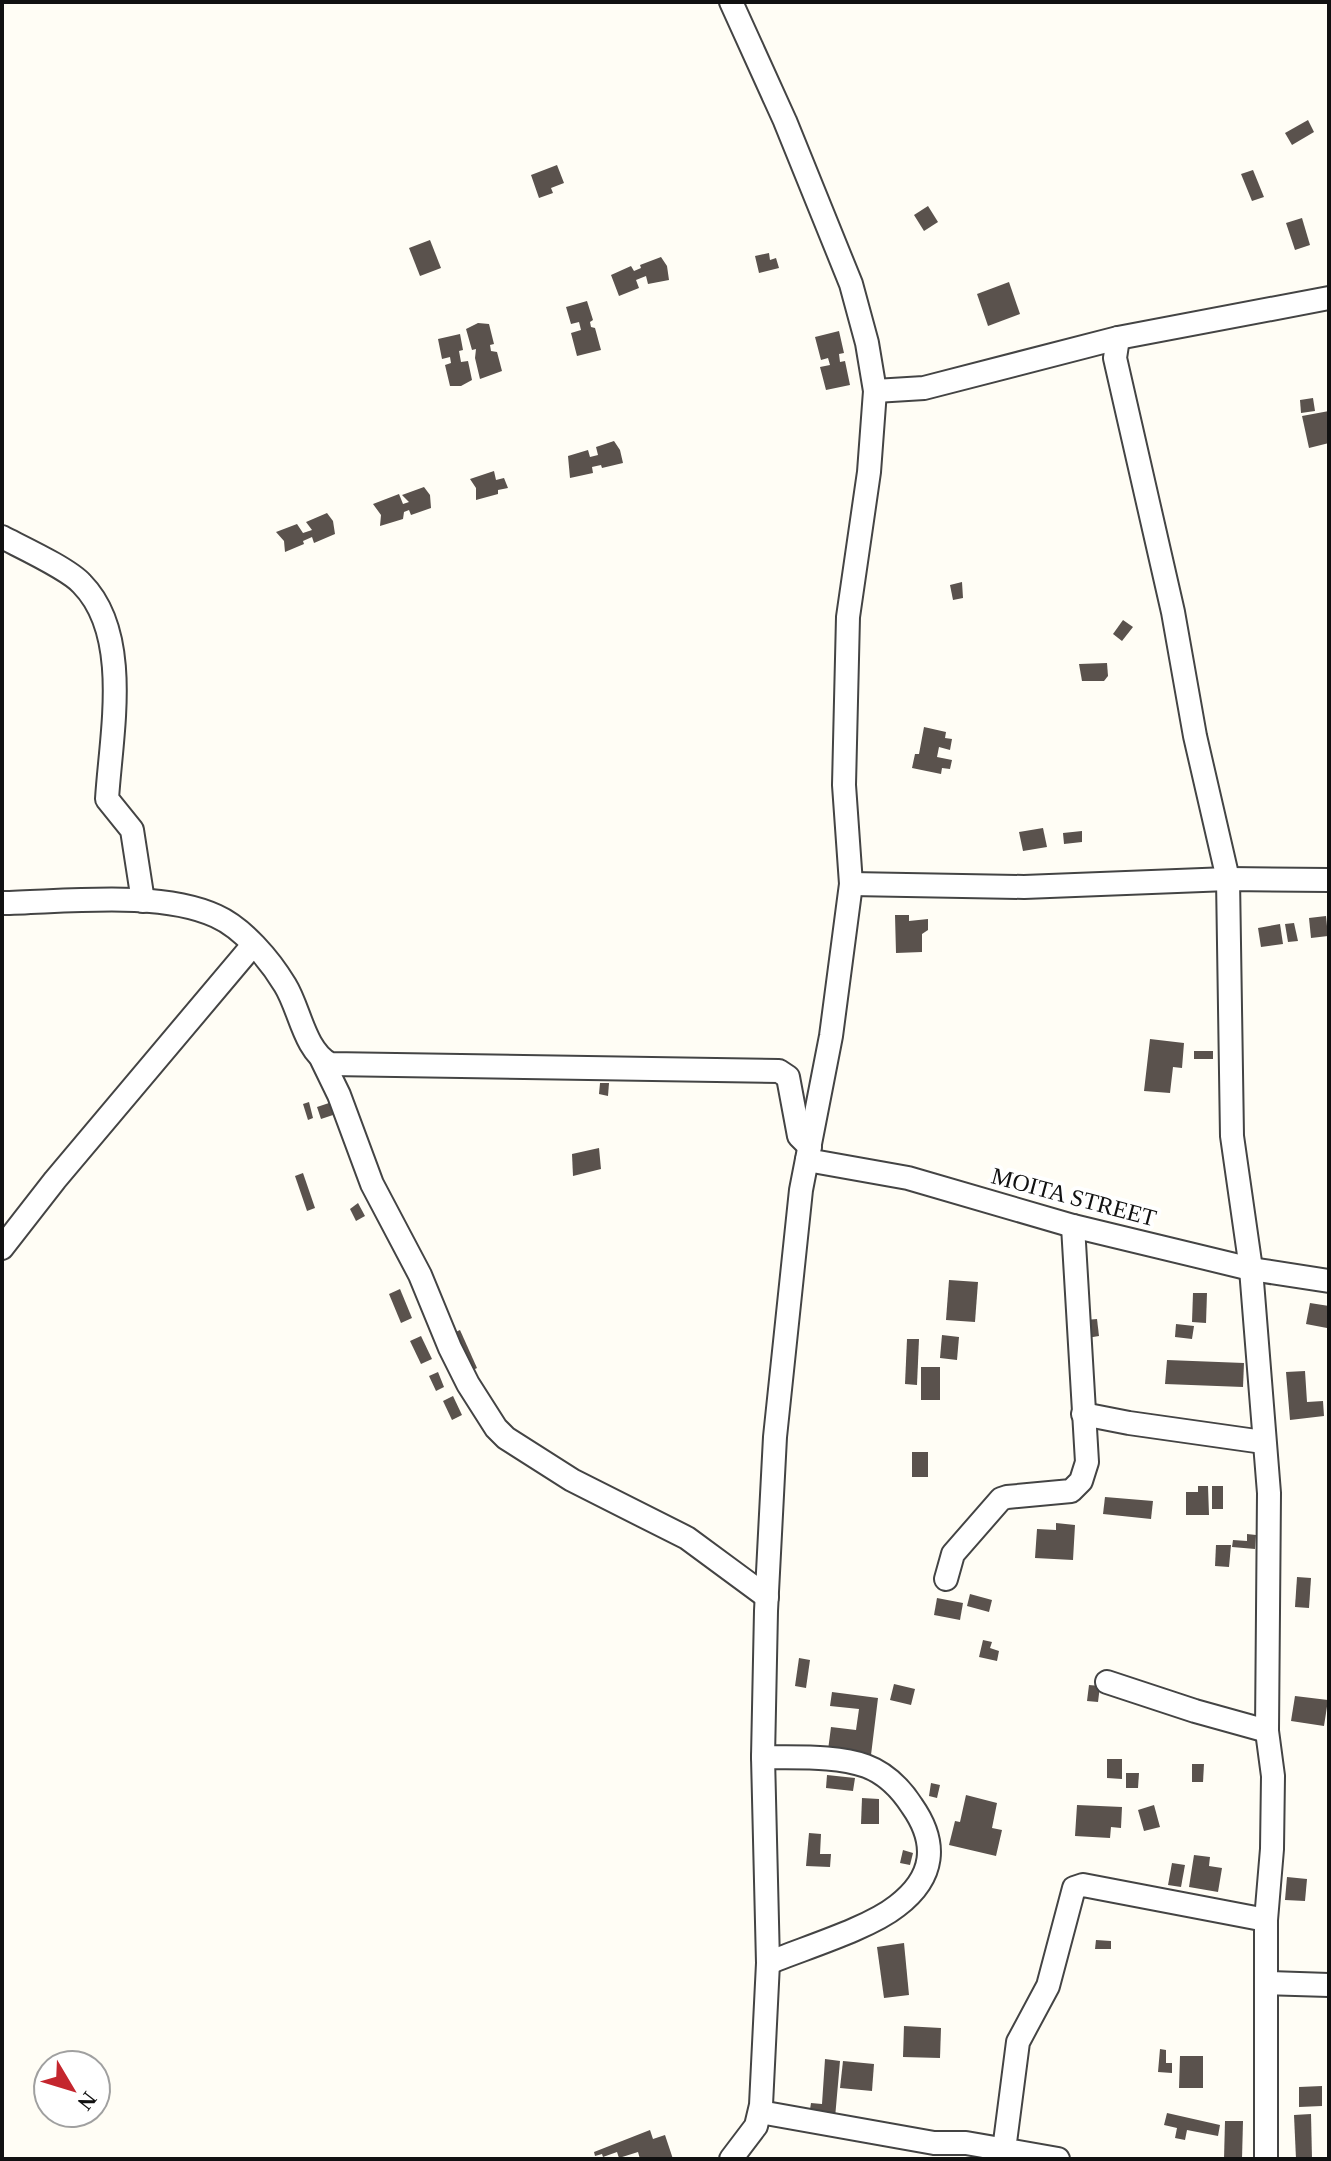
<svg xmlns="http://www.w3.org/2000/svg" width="1331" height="2161" viewBox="0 0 1331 2161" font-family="'Times New Roman',serif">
  <rect width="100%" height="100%" fill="#fffdf5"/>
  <!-- building -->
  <g fill="#5a524d">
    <polygon points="1308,120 1314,132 1292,145 1285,133"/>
    <polygon points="557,165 564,183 551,188 553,193 539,198 531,175"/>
    <polygon points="1253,170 1264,197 1252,201 1241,174"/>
    <polygon points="928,206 938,222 924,231 914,215"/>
    <polygon points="1302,218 1310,245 1295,250 1286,223"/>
    <polygon points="430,240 441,268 420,276 409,248"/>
    <polygon points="769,253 770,260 776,258 779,268 759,273 755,256"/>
    <polygon points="661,257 667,266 669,280 648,284 646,276 636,280 639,288 619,296 611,275 631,266 634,271 641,268 640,265"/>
    <polygon points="1009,282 1020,314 988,326 977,294"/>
    <polygon points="587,301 593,320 590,322 591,327 595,328 601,350 577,356 571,333 581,330 579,322 571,324 566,307"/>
    <polygon points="478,323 489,324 494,344 490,345 491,351 497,352 502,371 480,379 475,358 476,349 472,350 466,329"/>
    <polygon points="839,331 844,353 839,354 840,362 845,361 850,385 826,390 820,367 830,365 828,358 821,360 815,337"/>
    <polygon points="460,334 463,350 459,351 461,362 468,361 472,380 461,386 450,386 445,365 451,363 450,357 442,359 438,339"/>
    <polygon points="1313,398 1315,411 1301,413 1300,400"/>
    <polygon points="1329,411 1329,443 1309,448 1302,416"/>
    <polygon points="614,441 620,450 623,463 602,468 601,465 592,467 593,473 570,478 568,456 588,450 590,457 598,455 596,447"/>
    <polygon points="494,471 496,480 504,478 508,488 498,490 498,494 476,500 476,488 470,479"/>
    <polygon points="424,487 430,495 431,508 411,515 409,510 404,512 403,519 380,526 381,515 373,504 399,494 403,504 409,502 402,495"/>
    <polygon points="327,513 333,521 335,534 314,543 312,537 303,541 304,544 285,552 284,541 276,532 297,524 303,533 312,530 306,522"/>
    <polygon points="962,582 963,598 953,600 950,585"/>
    <polygon points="1123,620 1133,627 1122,641 1113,634"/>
    <polygon points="1107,663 1108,676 1104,681 1082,681 1079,664"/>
    <polygon points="924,727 946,732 945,738 952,739 950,750 939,747 937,757 952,760 950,769 942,768 941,774 912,768 915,754 919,754"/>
    <polygon points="1043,828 1047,847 1023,851 1019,832"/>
    <polygon points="1082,831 1082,842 1064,844 1063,833"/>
    <polygon points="895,915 909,915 909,921 928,919 928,930 922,934 922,952 896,953"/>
    <polygon points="1326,916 1328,936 1311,938 1309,918"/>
    <polygon points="1294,923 1298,941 1288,942 1285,924"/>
    <polygon points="1280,924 1283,944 1261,947 1258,928"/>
    <polygon points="1150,1039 1184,1043 1182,1068 1173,1067 1170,1093 1144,1091"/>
    <rect x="1194" y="1051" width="19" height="8"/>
    <polygon points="600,1083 609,1083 608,1096 599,1094"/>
    <polygon points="309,1102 313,1118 308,1120 303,1104"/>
    <polygon points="332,1102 336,1114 321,1119 317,1107"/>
    <polygon points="599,1148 601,1169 573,1176 572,1154"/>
    <polygon points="303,1173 315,1208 307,1211 295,1176"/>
    <polygon points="358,1203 365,1216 356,1221 350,1209"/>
    <polygon points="949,1280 978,1282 975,1322 946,1320"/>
    <polygon points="400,1289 412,1318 401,1323 389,1294"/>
    <polygon points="1193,1293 1207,1293 1206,1323 1192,1322"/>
    <polygon points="1310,1303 1329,1306 1327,1328 1306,1324"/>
    <polygon points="1097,1319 1099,1336 1087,1338 1085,1320"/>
    <polygon points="1176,1324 1194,1326 1192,1339 1175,1337"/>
    <polygon points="460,1330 477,1368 473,1370 449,1335"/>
    <polygon points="942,1335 959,1337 957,1360 940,1358"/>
    <polygon points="421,1336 432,1359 421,1364 410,1341"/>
    <polygon points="907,1339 919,1339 917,1385 905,1384"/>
    <polygon points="1167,1360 1244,1363 1243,1387 1165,1384"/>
    <rect x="921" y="1367" width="19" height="33"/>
    <polygon points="1305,1371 1307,1402 1323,1401 1324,1416 1290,1420 1286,1372"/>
    <polygon points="438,1372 444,1387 436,1391 429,1376"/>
    <polygon points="453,1396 462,1415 452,1420 443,1401"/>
    <rect x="912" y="1452" width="16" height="25"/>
    <polygon points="1198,1486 1208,1486 1209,1515 1186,1515 1186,1492 1198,1492"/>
    <rect x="1212" y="1486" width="11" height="23"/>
    <polygon points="1105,1497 1153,1501 1151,1519 1103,1514"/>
    <polygon points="1056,1523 1075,1525 1073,1560 1035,1558 1037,1529 1056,1530"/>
    <polygon points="1247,1534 1256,1535 1255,1549 1232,1547 1233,1540 1247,1541"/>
    <polygon points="1216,1545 1231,1545 1229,1567 1215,1566"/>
    <polygon points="1297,1577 1311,1578 1309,1608 1295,1607"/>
    <polygon points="970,1594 992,1600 989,1612 967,1606"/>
    <polygon points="937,1598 963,1603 960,1620 934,1615"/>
    <polygon points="983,1640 992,1642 990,1648 999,1651 997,1661 979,1657"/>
    <polygon points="799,1658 810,1660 806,1688 795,1686"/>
    <polygon points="894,1684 915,1689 911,1705 890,1700"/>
    <polygon points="1089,1685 1100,1686 1098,1702 1087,1701"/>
    <polygon points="832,1692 878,1698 871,1755 828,1750 831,1727 856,1730 859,1709 830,1706"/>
    <polygon points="1295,1696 1328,1700 1324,1726 1291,1721"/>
    <polygon points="1107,1759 1122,1759 1122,1779 1107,1778"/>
    <polygon points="1192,1764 1204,1764 1203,1782 1192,1782"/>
    <polygon points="1126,1773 1139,1773 1138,1788 1126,1788"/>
    <polygon points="827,1775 855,1778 853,1791 826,1788"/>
    <polygon points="931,1783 940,1785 937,1798 929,1796"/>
    <polygon points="966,1795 997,1803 992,1828 1002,1830 996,1856 949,1845 955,1821 960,1822"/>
    <polygon points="862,1798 879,1799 879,1824 861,1824"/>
    <polygon points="1077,1805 1122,1807 1121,1828 1111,1827 1110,1838 1075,1836"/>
    <polygon points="1154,1805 1160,1827 1144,1831 1138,1810"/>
    <polygon points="809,1833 821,1834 820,1854 831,1854 830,1867 806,1866"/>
    <polygon points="903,1850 913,1853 910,1865 900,1863"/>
    <polygon points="1194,1855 1210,1857 1209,1866 1222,1868 1218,1892 1189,1887"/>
    <polygon points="1172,1863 1185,1865 1181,1887 1168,1885"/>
    <polygon points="1287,1877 1307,1879 1305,1901 1285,1900"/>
    <polygon points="1096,1940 1111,1941 1111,1949 1095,1949"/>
    <polygon points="904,1943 909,1995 884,1998 877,1947"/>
    <polygon points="904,2026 941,2028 940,2058 903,2057"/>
    <polygon points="1160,2049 1166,2050 1166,2063 1172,2063 1172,2073 1158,2072"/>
    <polygon points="1180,2056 1203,2056 1203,2088 1179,2088"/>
    <polygon points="825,2059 840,2061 835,2118 809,2116 811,2103 822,2104"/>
    <polygon points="843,2061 874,2064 872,2091 840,2088"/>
    <polygon points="1322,2086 1322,2106 1299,2107 1299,2087"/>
    <polygon points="1167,2113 1220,2125 1218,2136 1187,2130 1185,2140 1175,2138 1177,2128 1164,2125"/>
    <polygon points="1311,2114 1312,2159 1296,2159 1294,2115"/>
    <polygon points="1225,2121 1243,2121 1242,2159 1224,2159"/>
    <polygon points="650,2130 653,2139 665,2135 673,2159 640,2159 638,2152 619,2158 617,2152 603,2157 602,2154 595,2156 594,2152"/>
  </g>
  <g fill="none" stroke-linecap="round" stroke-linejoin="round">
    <!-- minor casing -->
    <g stroke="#444" stroke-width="26">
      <g id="minor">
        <polyline points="1118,338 1115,358 1173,612 1195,736 1228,879 1232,1136 1251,1269 1269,1493 1267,1731 1273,1776 1272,1849 1266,1920 1266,2159"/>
        <polyline points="875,391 924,388 1118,338 1329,298"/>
        <path d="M 2,537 C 21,547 69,569 82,584 C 132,635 111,734 107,799 L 132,830 L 143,901"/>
        <polyline points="851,884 1024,887 1228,879 1329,880"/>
        <path d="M 2,903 C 64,902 160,890 216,916 C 243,928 270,960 285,985 C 300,1009 304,1050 330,1064 L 779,1071 L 788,1077 L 799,1136 L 810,1147"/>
        <polyline points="322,1060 339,1095 372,1184 420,1275 450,1348 468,1384 496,1428 506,1438 572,1480 687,1538 767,1597"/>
        <polyline points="807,1160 908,1178 1073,1226 1251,1269 1329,1281"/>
        <polyline points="2,1248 55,1180 252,946"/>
        <polyline points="1083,1414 1129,1423 1263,1442"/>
        <polyline points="946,1579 953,1554 1001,1499 1007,1497 1071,1491 1081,1481 1087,1462 1073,1226"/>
        <polyline points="1107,1682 1195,1711 1267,1731"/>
        <path d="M 763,1757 C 796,1758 835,1755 866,1766 C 885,1773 901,1789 912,1806 C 938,1843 935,1877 897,1906 C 868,1929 804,1948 768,1963"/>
        <polyline points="1266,1983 1329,1985"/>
        <polyline points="760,2112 934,2143 966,2143 1058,2159"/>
        <polyline points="1004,2150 1018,2042 1048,1986 1074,1888 1083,1885 1266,1920"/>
        <polyline points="731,2159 756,2126 761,2105 768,1963 763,1757 766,1611 775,1437 801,1190 831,1036 851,884 844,785 848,617 869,472 875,391 867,343 851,284 785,121 731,2"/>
      </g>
    </g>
    <!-- minor -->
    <use href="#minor" stroke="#fff" stroke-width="22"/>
  </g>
  <g text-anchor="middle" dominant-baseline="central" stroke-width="8" stroke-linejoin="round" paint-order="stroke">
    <!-- street labels -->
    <g font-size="24" fill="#111" stroke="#fff">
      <text transform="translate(1074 1197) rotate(15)">MOITA STREET</text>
    </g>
  </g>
  <!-- border -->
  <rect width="1331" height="2161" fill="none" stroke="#111111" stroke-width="8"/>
  <!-- north arrow -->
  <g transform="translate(72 2089) rotate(128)"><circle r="38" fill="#ffffff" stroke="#a0a0a0" stroke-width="2"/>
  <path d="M0-6L14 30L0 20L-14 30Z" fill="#c4262e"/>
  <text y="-12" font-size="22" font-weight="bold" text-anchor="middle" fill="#111111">N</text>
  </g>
</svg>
